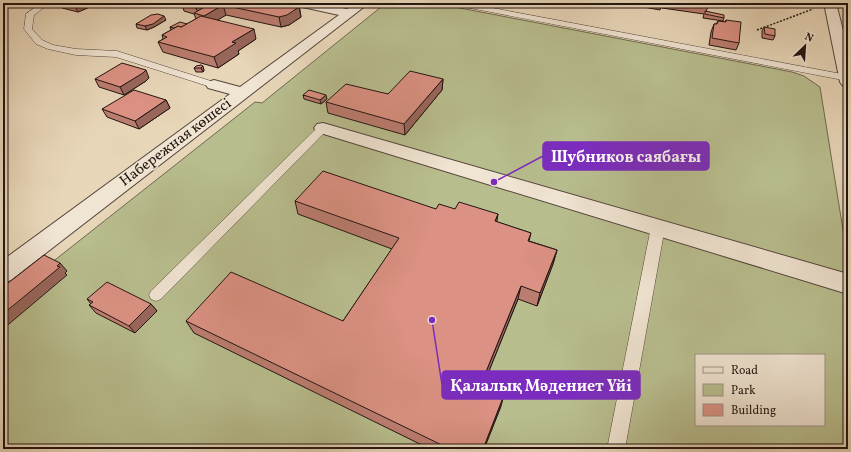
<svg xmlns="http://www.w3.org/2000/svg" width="851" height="452" viewBox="0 0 851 452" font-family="Vollkorn,serif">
  <rect width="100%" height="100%" fill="#e8d6b9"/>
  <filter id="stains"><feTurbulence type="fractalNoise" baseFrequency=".005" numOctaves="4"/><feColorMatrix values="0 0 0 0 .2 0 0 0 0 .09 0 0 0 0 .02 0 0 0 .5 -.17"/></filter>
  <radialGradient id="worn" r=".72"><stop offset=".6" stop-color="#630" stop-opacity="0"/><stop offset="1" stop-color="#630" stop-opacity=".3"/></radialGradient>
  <!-- green -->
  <path fill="#b8bd8e" stroke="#6d6950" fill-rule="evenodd" d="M 386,3 L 434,3 L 792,72 L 804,76 L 820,87 L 848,261 L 848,449 L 3,449 L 3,301 L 255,102 L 262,103 ZM 696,355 L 824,355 L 824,425 L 696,425 Z"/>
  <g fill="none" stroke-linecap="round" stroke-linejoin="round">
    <!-- lane casing -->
    <g stroke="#54453b" stroke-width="1">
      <g id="lane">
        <polygon points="41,3 50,3 34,15 32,29 42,40 53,45 76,49 117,51 217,83 219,85 217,87 211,87 116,57 76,55 48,49 36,44 24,29 26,14"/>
        <polygon points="450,3 466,3 847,75 848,81 454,5"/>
        <polygon points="323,125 327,126 328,128 327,130 161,299 156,301 151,299 149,295 151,291 319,126"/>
        <polygon points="658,222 663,224 665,227 625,449 607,449 651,227 653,224"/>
      </g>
    </g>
    <!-- street casing -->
    <g stroke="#54453b" stroke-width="2">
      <g id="street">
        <polygon points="296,3 320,3 347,9 355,3 369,3 11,280 3,283 3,260 230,94 208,88 206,85 208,82 214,80 240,87 339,15 298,6"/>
        <polygon points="824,3 836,3 848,50 848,87 842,85 840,82"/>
        <polygon points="323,123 848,274 848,294 317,132 314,128 317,124"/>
      </g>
    </g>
    <!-- path -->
    <polyline stroke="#221511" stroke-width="1.5" stroke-dasharray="2 1.5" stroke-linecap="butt" points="757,30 813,9"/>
    <!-- lane -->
    <use href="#lane" fill="#f0e4d2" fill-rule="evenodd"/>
    <!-- street -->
    <use href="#street" fill="#f0e4d2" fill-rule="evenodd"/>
  </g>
  <!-- wall -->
  <g fill="#bc7d71" stroke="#221511">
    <polygon points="59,3 99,3 78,12 62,8"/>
    <polygon points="152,3 163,3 160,5"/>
    <polygon points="627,3 662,3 660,10 627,4"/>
    <polygon points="663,3 705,3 708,7 706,11 724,18 723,21 703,18 704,14 662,8"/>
    <polygon points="182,4 299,4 301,17 289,25 281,27 226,15 217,20 256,39 238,51 239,54 218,68 163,52 158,42 163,39 162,35 171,30 170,27 187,24 196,19 194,14 184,11"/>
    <polygon points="166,20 154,27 147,30 137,28 136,24"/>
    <polygon points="726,20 739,43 736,50 709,45 711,32 714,24 716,24 718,21 725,22"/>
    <polygon points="764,27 775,36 773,40 762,38 762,31"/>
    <polygon points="201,65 204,70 203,72 196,72 194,68"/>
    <polygon points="149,78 146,81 124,95 99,87 95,79"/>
    <polygon points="443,79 442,90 405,135 328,113 326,102 388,94"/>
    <polygon points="303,95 327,99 321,104 304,99"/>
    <polygon points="166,100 170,108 139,129 107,117 102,109"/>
    <polygon points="295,201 497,222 531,233 529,241 557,250 553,264 537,306 518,299 483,385 501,406 484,449 430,449 194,333 186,321 343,321 392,249 298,214"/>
    <polygon points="87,299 151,304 157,311 135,333 96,313 89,305 91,304"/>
  </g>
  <!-- shaded-wall -->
  <g fill="#99665c" stroke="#221511">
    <polygon points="73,3 99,3 78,12"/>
    <polygon points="205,3 219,3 219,4 199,15 196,8"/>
    <polygon points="223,5 226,15 208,26 204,16"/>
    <polygon points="299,7 301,17 289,25 281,27 279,17"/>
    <polygon points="164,16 166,20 154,27 147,30 145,26"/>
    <polygon points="254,29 256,39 238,51 239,54 218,68 214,57 232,42"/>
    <polygon points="203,66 204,70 203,72 201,68"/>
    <polygon points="146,70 149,78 146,81 124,95 120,87"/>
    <polygon points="443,79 442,90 405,135 404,124"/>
    <polygon points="326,95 327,99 321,104 320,100"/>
    <polygon points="166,100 170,108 139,129 135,121"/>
    <polygon points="498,214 496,228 495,221"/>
    <polygon points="557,250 553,264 537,306 540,293"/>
    <polygon points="60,263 67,271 65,273 67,275 3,329 3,314"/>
    <polygon points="521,286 518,299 479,396 481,384"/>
    <polygon points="151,304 157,311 135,333 129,326"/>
    <polygon points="504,395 501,406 484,449 483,449"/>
  </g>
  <!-- building -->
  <g fill="#db9183" stroke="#221511">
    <polygon points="184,3 205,3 196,8 182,4"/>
    <polygon points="212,3 294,3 299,4 299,7 287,15 279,17 223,5 204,16 194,13"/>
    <polygon points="678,3 705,3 709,4 708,7"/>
    <polygon points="705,11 724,15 724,18 705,14"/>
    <polygon points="158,14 164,16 153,24 145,26 136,24 151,15"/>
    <polygon points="201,16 254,29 232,42 236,43 214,57 158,42 167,37 162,35 178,26 181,27"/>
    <polygon points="726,20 741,22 739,43 712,38 714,24 717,24 718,21 726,22"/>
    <polygon points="180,22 187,24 181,27 178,26 174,28 170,27"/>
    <polygon points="764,27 775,29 775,36 765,34"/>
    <polygon points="122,63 146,70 143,73 120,87 95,79"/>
    <polygon points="201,65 203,66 201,68 194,68 196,66"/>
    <polygon points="410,71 443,79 404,124 326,102 346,84 388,94"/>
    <polygon points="134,90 166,100 135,121 102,109"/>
    <polygon points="309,90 326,95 320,100 303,95"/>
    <polygon points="323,171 436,209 439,204 455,209 459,202 498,214 495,221 531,233 528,241 557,250 540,293 521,286 481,384 504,395 483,449 450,449 186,321 231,272 343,321 399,238 295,201"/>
    <polygon points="44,255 60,263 57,266 60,267 3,314 3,287"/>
    <polygon points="107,282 151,304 129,326 89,305 93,302 87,299"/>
  </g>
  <g text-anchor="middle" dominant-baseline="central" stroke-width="3" stroke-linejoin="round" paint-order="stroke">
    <!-- street labels -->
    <g font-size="15" fill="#221511" stroke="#f0e4d2">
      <text transform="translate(176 143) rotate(-37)">Набережная көшесі</text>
    </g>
  </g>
  <!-- callouts -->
  <path fill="none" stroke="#7b2cbf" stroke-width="1.5" d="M494 182L543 156M432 320L442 385"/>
  <g fill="#7b2cbf" stroke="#f0e4d2" stroke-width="1.5">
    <circle cx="494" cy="182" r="4"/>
    <circle cx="432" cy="320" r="4"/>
  </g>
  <g fill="#7b2cbf" stroke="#7b2cbf" stroke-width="1.5">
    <rect x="543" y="142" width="166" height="28" rx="4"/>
    <rect x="442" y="371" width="198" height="28" rx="4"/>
  </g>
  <g font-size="16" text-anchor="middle" font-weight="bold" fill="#fff">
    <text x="626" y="162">Шубников саябағы</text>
    <text x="541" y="391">Қалалық Мәдениет Үйі</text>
  </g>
  <!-- margin -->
  <rect width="851" height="452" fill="none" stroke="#e8d6b9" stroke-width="16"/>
  <rect x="4" y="4" width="843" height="444" fill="none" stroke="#221511" stroke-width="2"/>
  <rect x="8" y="8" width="835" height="436" fill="none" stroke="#221511"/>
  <!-- legend -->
  <rect x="695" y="354" width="130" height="72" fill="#f0e4d2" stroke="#9e9185"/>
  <rect x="703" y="367" width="20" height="6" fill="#f0e4d2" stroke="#9e9185"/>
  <text x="731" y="374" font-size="12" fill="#221511">Road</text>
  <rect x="703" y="384" width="20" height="12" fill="#b8bd8e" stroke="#9e9185"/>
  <text x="731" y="394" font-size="12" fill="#221511">Park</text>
  <rect x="703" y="404" width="20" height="12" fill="#db9183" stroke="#9e9185"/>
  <text x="731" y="414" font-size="12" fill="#221511">Building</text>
  <!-- north arrow -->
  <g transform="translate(805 46) rotate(25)" stroke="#f0e4d2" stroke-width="3" paint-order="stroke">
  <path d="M0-3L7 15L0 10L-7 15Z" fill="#221511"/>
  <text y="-6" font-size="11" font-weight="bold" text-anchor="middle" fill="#221511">N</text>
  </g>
  <rect width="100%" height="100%" filter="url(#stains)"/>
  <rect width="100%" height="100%" fill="url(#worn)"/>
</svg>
